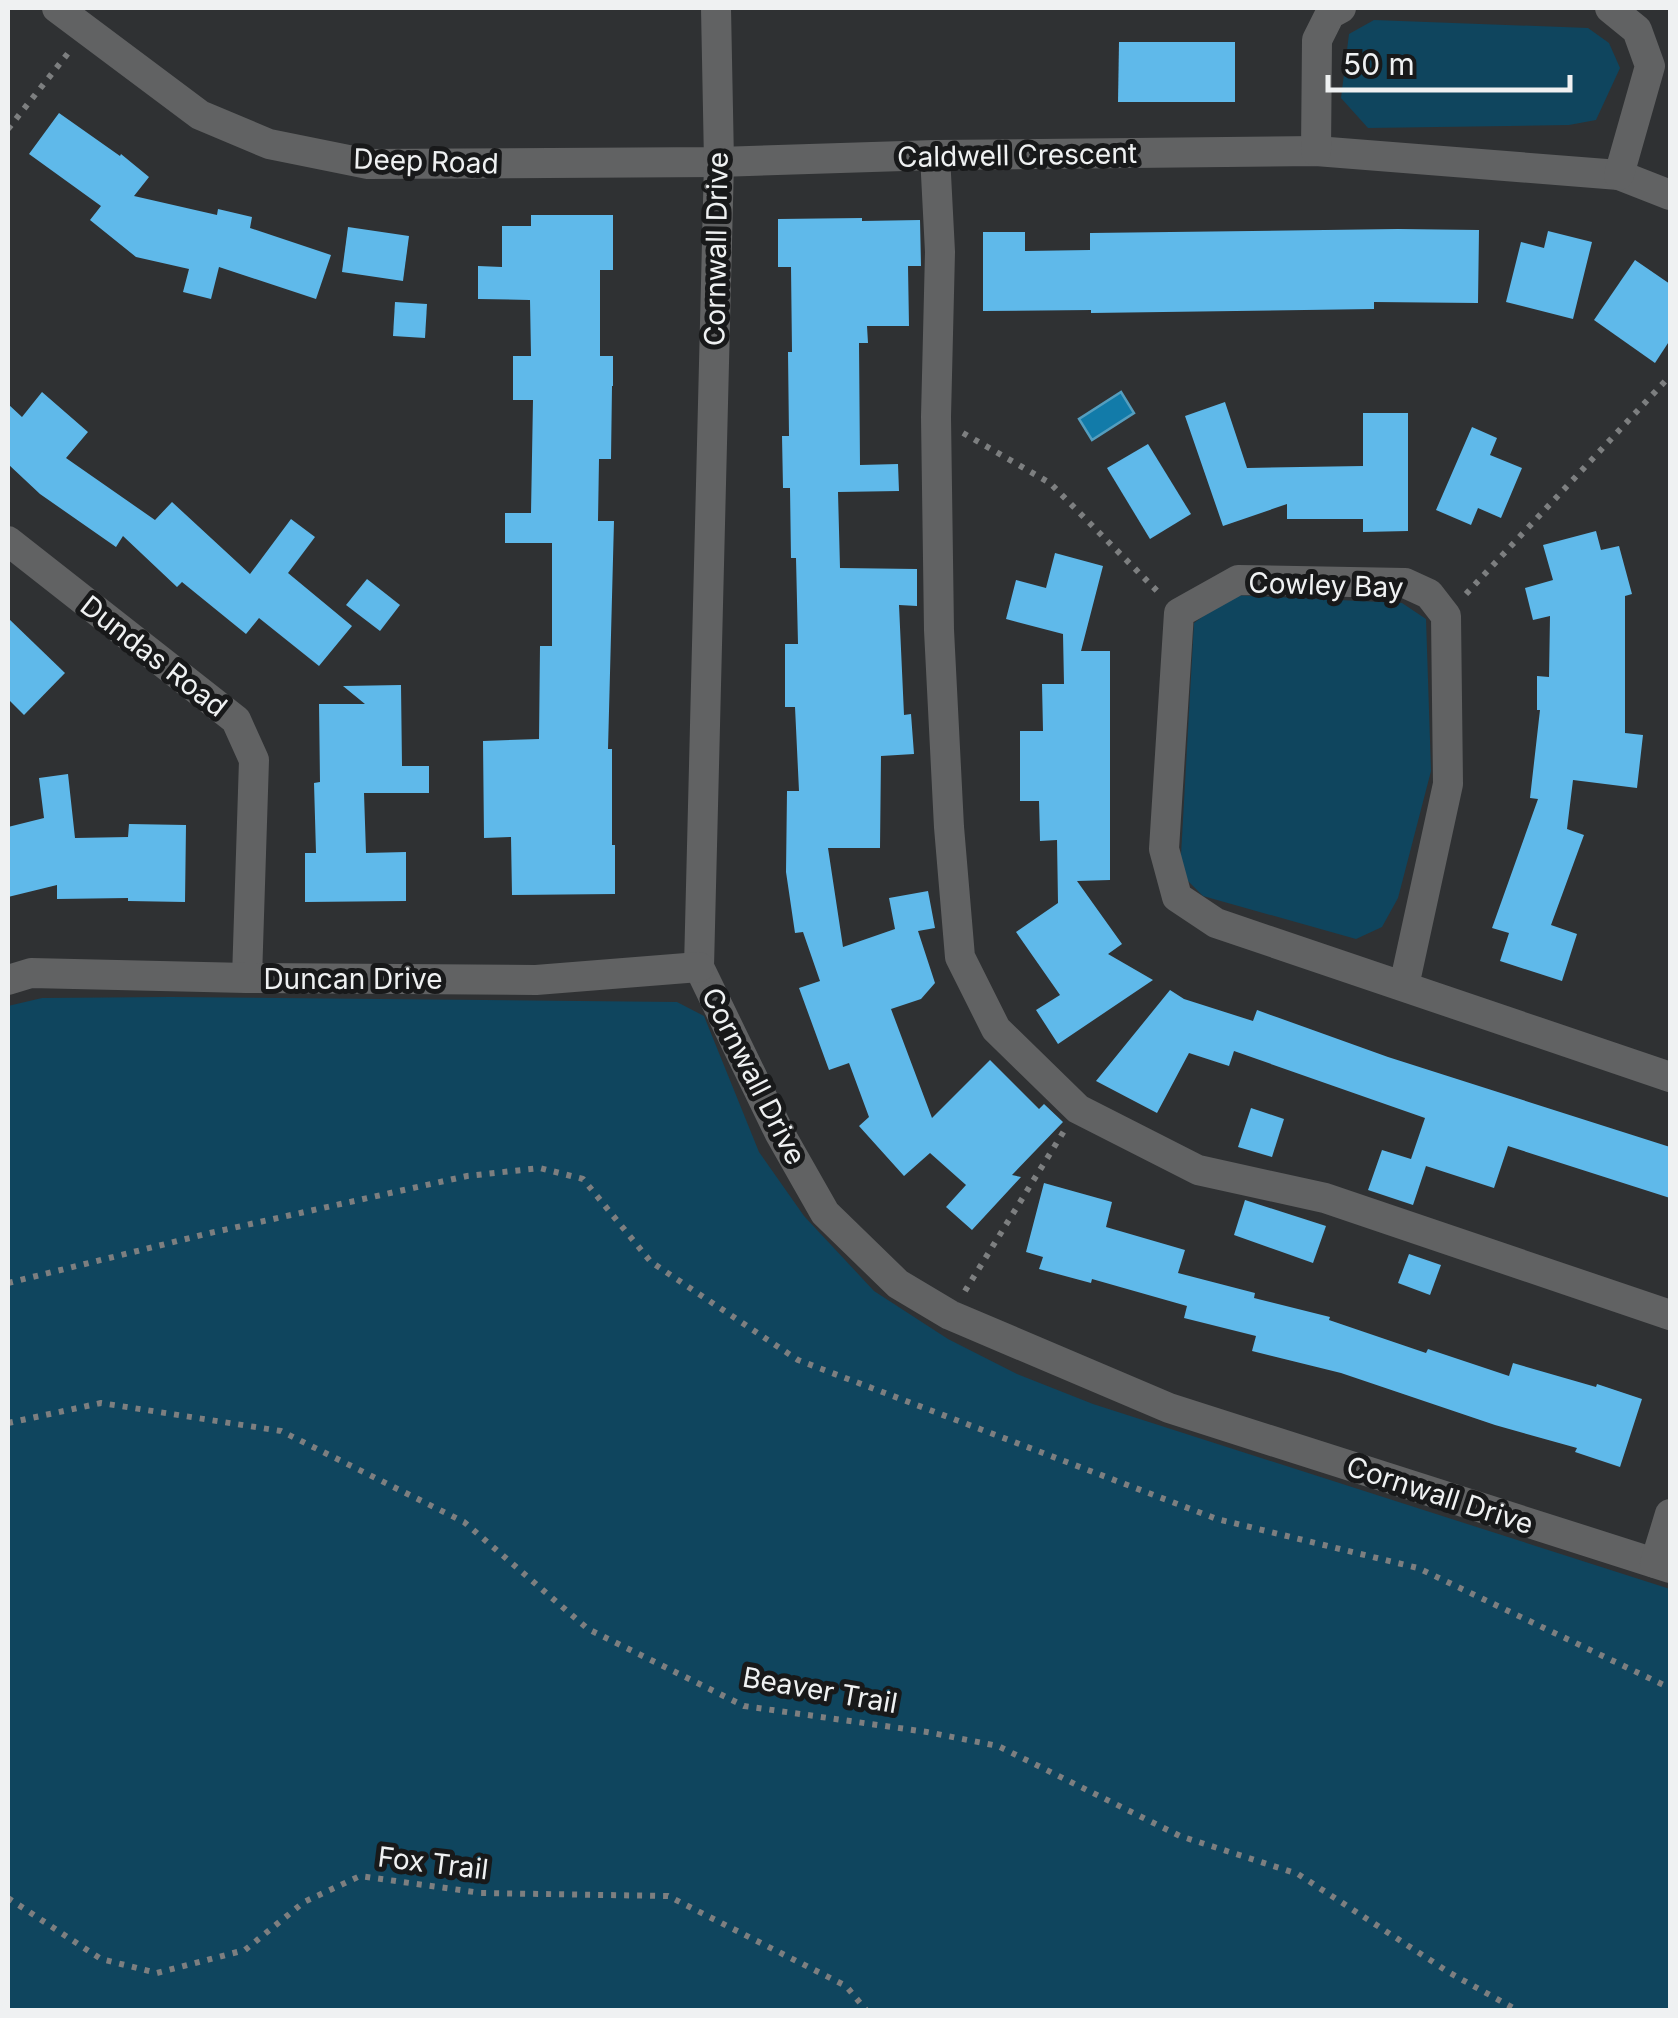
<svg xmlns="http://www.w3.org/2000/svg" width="1678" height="2018" viewBox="0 0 1678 2018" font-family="Inter,sans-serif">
  <rect width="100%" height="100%" fill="#2f3133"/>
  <!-- green -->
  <g fill="#0f455e">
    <polygon points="1374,20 1588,28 1609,43 1620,68 1596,120 1569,125 1368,128 1341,98 1349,34"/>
    <polygon points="1232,595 1402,603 1426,619 1431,771 1398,898 1382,927 1356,939 1203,896 1180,873 1194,623"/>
    <polygon points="171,997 677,1002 704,1016 759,1152 804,1216 874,1291 948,1339 1017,1374 1093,1404 1670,1589 1670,2010 8,2010 8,1006 42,998"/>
  </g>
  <!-- water -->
  <polygon fill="#127ba9" stroke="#549ebf" stroke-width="2.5" points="1121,392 1134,413 1092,440 1079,419"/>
  <!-- building -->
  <g fill="#5fb9ea">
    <polygon points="1119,42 1235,42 1235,102 1118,102"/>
    <polygon points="59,113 120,156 121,154 149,177 134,196 217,215 218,209 252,217 250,228 331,255 316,299 219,267 211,299 183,292 189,269 136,257 90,220 101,206 29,154"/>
    <polygon points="531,215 613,215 613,270 600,270 600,356 613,356 613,386 612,386 611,459 599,459 598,521 614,521 608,749 612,749 612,845 615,845 615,894 512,895 511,837 484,838 483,741 539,739 540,646 552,646 552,543 505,543 505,513 531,513 533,400 513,400 513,356 531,356 530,300 478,299 478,266 502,267 502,226 531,226"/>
    <polygon points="862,218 862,221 920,220 921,266 908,266 909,326 867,326 868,343 859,343 860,465 898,464 899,491 838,492 840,568 917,569 917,606 899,605 904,715 911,714 914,754 881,756 880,848 828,848 843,947 895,929 889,898 928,891 935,928 918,931 935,983 921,999 891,1009 932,1118 990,1060 1039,1109 1044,1104 1063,1122 1012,1175 1021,1177 972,1230 946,1207 966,1185 930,1153 904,1176 859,1126 869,1117 849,1063 829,1070 799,988 820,981 803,932 795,933 786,872 787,791 799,791 795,707 785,707 785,644 798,644 796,558 791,558 790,488 783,488 782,436 789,436 788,352 792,352 791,267 778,267 778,219"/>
    <polygon points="348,227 409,236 403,281 342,272"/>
    <polygon points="1398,229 1479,230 1478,303 1374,302 1374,309 1091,313 1091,310 983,311 983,232 1025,232 1025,251 1090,250 1090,233"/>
    <polygon points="1548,231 1592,242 1573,319 1506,302 1521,242 1544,248"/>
    <polygon points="1635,260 1670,284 1670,340 1655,363 1594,320"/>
    <polygon points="395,302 427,304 425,338 393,336"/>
    <polygon points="42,392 88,432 66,458 155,520 172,502 250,574 291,519 315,537 288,573 352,626 319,666 259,618 246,634 182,582 177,587 123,536 116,547 40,494 8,464 8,404 22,417"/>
    <polygon points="1225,402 1247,468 1363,466 1363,413 1408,413 1408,531 1363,532 1363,519 1287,519 1287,504 1223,526 1185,416"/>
    <polygon points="1472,427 1497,438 1490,455 1522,468 1501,518 1478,508 1471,525 1436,510"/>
    <polygon points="1148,444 1191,514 1150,539 1107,468"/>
    <polygon points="1596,531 1601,550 1619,546 1632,594 1625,596 1625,733 1643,735 1637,788 1573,780 1567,829 1584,835 1551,925 1577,934 1562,981 1500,961 1509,933 1492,928 1538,799 1530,798 1540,710 1537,710 1537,676 1549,677 1550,616 1533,620 1525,588 1553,580 1543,545"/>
    <polygon points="1055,553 1103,566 1081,651 1110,651 1110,880 1077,881 1122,944 1108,954 1153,980 1058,1044 1036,1010 1060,995 1016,932 1058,903 1057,840 1040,841 1039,801 1020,801 1020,731 1043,731 1042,684 1064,684 1063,634 1006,619 1016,580 1046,588"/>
    <polygon points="367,579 400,605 380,631 346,605"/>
    <polygon points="8,618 65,673 24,715 8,699"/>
    <polygon points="401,685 402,766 429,766 429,793 364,793 366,853 406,852 406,901 305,902 305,853 316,853 314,783 320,782 319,704 365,704 343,686"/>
    <polygon points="68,774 75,838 128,837 129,824 186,825 185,902 128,901 128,898 57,899 57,885 8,897 8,827 44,818 39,778"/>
    <polygon points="1170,990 1184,999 1253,1021 1257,1010 1388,1057 1670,1147 1670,1198 1508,1146 1494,1188 1426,1166 1413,1205 1368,1190 1382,1150 1411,1159 1425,1118 1234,1051 1229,1066 1189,1053 1157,1113 1096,1081"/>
    <polygon points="1251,1108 1284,1119 1272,1157 1238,1147"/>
    <polygon points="1044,1183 1112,1202 1106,1227 1185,1250 1178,1273 1255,1293 1254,1298 1330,1317 1329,1320 1426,1353 1428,1349 1509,1376 1513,1363 1596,1387 1597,1384 1642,1399 1620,1467 1575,1452 1577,1448 1495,1425 1341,1373 1252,1351 1256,1336 1184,1318 1187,1306 1092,1279 1091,1283 1039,1269 1043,1257 1026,1252"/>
    <polygon points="1245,1200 1326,1226 1313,1263 1234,1235"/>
    <polygon points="1409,1254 1441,1265 1430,1295 1398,1283"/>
  </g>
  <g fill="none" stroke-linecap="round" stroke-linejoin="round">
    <!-- path -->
    <g stroke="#7d7f80" stroke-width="6" stroke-dasharray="5 8" stroke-linecap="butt">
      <polyline points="8,129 69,52"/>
      <polyline points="963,433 1050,483 1161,595"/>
      <polyline points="1466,594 1670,376"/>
      <polyline points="8,1283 210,1233 467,1176 540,1168 583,1179 651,1262 798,1360 1217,1519 1418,1568 1670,1688"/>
      <polyline points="965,1291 1064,1131"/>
      <polyline points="8,1423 101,1403 281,1431 464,1522 588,1629 744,1706 927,1732 998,1746 1180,1836 1298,1874 1450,1973 1517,2010"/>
      <polyline points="8,1898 101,1959 157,1973 245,1950 304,1902 360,1876 481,1893 668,1896 846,1986 866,2010"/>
    </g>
    <!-- minor -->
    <g stroke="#616263" stroke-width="30">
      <polyline points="57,8 200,115 269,144 368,164 719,162 935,155 1316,151 1619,175 1670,195"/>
      <polyline points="716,8 719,162 699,967 779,1132 825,1213 898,1284 950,1315 1169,1408 1670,1568"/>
      <polyline points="1610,8 1637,30 1650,66 1619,175"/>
      <polyline points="1316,151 1317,40 1330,14 1341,8"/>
      <polyline points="935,155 940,252 936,417 939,630 949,827 960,957 996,1029 1078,1109 1198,1170 1325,1198 1670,1315"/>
      <polyline points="8,541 236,720 254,760 247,978"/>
      <polyline points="8,980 31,973 247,978 536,980 699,967"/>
      <polyline points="1404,986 1448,784 1446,616 1429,594 1405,583 1238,580 1179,613 1164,849 1177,897 1216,923 1670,1077"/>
      <polyline points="1655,1563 1670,1514"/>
    </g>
  </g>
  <g text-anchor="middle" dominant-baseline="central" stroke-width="10" stroke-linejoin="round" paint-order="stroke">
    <!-- street labels -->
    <g font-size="28" fill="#eff1f2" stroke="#18191a">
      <text transform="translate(1017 155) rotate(-1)">Caldwell Crescent</text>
      <text transform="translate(426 161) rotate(2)">Deep Road</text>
      <text transform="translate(716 249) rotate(-89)">Cornwall Drive</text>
      <text transform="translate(1326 585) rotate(2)">Cowley Bay</text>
      <text transform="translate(154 656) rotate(38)">Dundas Road</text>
      <text x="353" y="979">Duncan Drive</text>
      <text transform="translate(754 1076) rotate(63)">Cornwall Drive</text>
      <text transform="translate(1440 1495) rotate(18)">Cornwall Drive</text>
      <text transform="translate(820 1690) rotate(10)">Beaver Trail</text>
      <text transform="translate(433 1863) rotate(7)">Fox Trail</text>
    </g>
  </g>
  <!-- border -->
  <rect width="1678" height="2018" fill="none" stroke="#eff1f2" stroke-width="20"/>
  <!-- scale -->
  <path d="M1328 75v15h242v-15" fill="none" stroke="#eff1f2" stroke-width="5"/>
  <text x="1343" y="75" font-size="30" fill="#eff1f2" stroke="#18191a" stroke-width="8" paint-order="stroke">50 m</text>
</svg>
